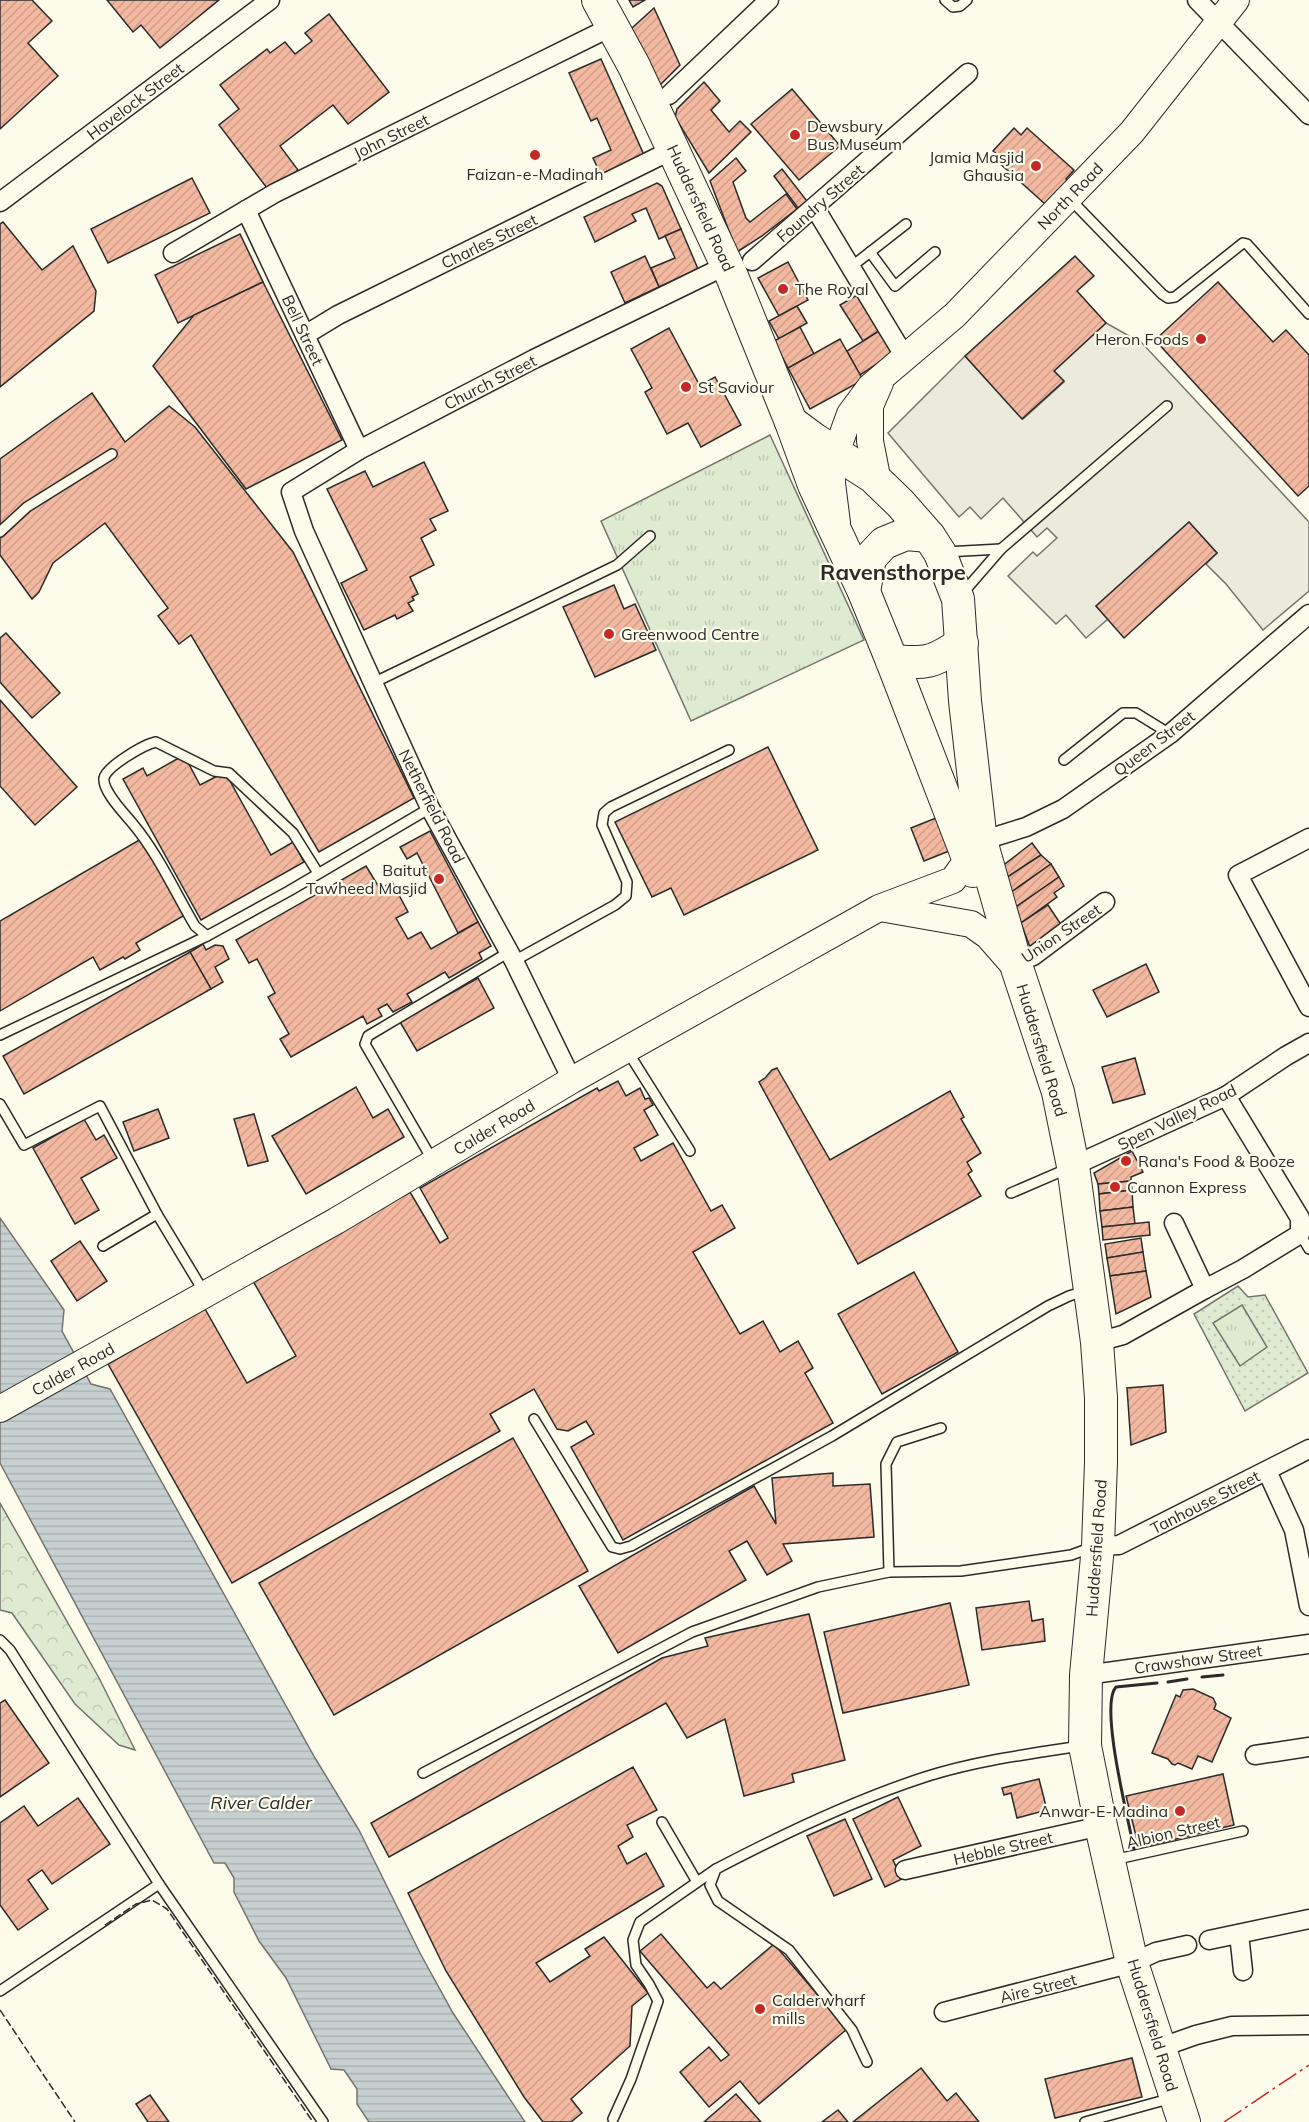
<svg xmlns="http://www.w3.org/2000/svg" width="1309" height="2122" viewBox="0 0 1309 2122" font-family="Mulish,sans-serif">
  <defs>
    <pattern id="grass-dots" width="8" height="8" patternUnits="userSpaceOnUse" patternTransform="scale(1.5)"><rect width="8" height="8" fill="#deebd1"/><path d="M2 2h.1M6 6h.1" fill="none" stroke="#bfcab4" stroke-width="1.8" stroke-linecap="round"/></pattern>
    <pattern id="forest-crowns" width="20" height="18" patternUnits="userSpaceOnUse" patternTransform="scale(1.5)"><rect width="20" height="18" fill="#deebd1"/><path d="M2 6a3 3 0 1 1 6 0M12 15a3 3 0 1 1 6 0" fill="none" stroke="#bfcab4"/></pattern>
    <pattern id="park-tufts" width="24" height="20" patternUnits="userSpaceOnUse" patternTransform="scale(1.5)"><rect width="24" height="20" fill="#deebd1"/><path d="M3 7l-1-3M5 7V3M7 7l1-3M15 17l-1-3M17 17v-4M19 17l1-3" fill="none" stroke="#bfcab4"/></pattern>
    <pattern id="water-rules" width="6" height="5" patternUnits="userSpaceOnUse" patternTransform="scale(1.5)"><rect width="6" height="5" fill="#c7d0d0"/><path d="M0 2.5h6" fill="none" stroke="#abb3b3"/></pattern>
    <pattern id="building-hatch" width="6" height="6" patternUnits="userSpaceOnUse" patternTransform="scale(1.5)"><rect width="6" height="6" fill="#f2b8a0"/><path d="M-1 1l2-2M0 6l6-6M5 7l2-2" fill="none" stroke="#d09e8a"/></pattern>
  </defs>
  <rect width="100%" height="100%" fill="#fdfbea"/>
  <!-- grass -->
  <polygon fill="url(#grass-dots)" stroke="#74746e" stroke-width="1.5" points="1238,1286 1248,1297 1265,1295 1308,1373 1245,1411 1194,1314"/>
  <!-- forest -->
  <polygon fill="url(#forest-crowns)" stroke="#74746e" stroke-width="1.5" points="0,1503 99,1678 135,1750 119,1745 75,1704 12,1613 0,1610"/>
  <!-- park -->
  <g fill="url(#park-tufts)" stroke="#74746e" stroke-width="1.5">
    <polygon points="770,435 864,640 691,721 601,521"/>
    <polygon points="1242,1305 1267,1347 1240,1366 1213,1323"/>
  </g>
  <!-- parking -->
  <polygon fill="#eceadb" stroke="#74746e" stroke-width="1.5" points="1106,323 1142,343 1309,522 1309,591 1263,630 1226,584 1206,564 1217,553 1189,522 1096,606 1108,619 1086,638 1066,615 1056,624 1008,576 1033,552 1037,556 1057,538 1047,528 1037,537 1003,498 981,519 970,507 959,517 888,433 965,356 1023,419 1064,382 1054,371"/>
  <!-- water -->
  <polygon fill="url(#water-rules)" stroke="#74746e" stroke-width="1.5" points="0,1218 64,1310 62,1331 91,1384 110,1389 315,1758 359,1830 420,1953 453,2013 525,2122 369,2122 357,2104 357,2089 344,2070 331,2069 286,1978 259,1941 234,1892 234,1878 225,1863 214,1863 0,1463"/>
  <!-- building -->
  <g fill="url(#building-hatch)" stroke="#2b2b2b" stroke-width="1.5">
    <polygon points="0,0 32,0 52,21 28,43 58,76 0,129"/>
    <polygon points="107,0 219,0 160,48 141,25 133,32"/>
    <polygon points="629,0 645,0 633,7"/>
    <polygon points="654,8 680,65 660,85 631,29"/>
    <polygon points="329,14 389,92 348,124 333,105 280,146 298,170 270,192 219,125 239,109 220,85 267,49 270,53 285,42 295,54 312,41 305,33"/>
    <polygon points="601,59 644,155 601,175 593,158 611,150 597,118 591,121 569,73"/>
    <polygon points="704,82 720,101 711,110 729,132 740,121 751,132 709,173 675,117 677,109"/>
    <polygon points="792,89 840,146 799,180 751,124"/>
    <polygon points="1014,128 1021,135 1027,128 1074,170 1066,179 1069,181 1053,199 1051,197 1045,204 997,161 1001,157 993,151"/>
    <polygon points="736,158 746,171 733,182 746,218 750,222 786,194 797,209 762,236 737,252 710,181"/>
    <polygon points="782,169 807,201 798,208 774,176"/>
    <polygon points="192,178 210,213 108,263 91,229"/>
    <polygon points="657,183 662,186 681,229 659,239 646,208 632,214 636,221 595,242 584,217"/>
    <polygon points="3,222 42,270 73,246 96,291 94,311 0,387 0,224"/>
    <polygon points="681,229 698,269 659,287 651,268 675,258 665,236"/>
    <polygon points="240,234 263,282 178,323 155,275"/>
    <polygon points="645,256 659,287 625,303 611,272"/>
    <polygon points="1075,256 1094,276 1077,291 1106,323 1054,371 1064,381 1022,419 965,356"/>
    <polygon points="788,262 808,300 779,316 758,278"/>
    <polygon points="263,282 342,440 246,489 153,366 194,315"/>
    <polygon points="1218,282 1273,342 1286,330 1309,355 1309,486 1298,496 1155,340"/>
    <polygon points="857,295 879,331 863,341 840,305"/>
    <polygon points="797,306 807,323 779,339 769,321"/>
    <polygon points="800,327 814,354 788,368 774,341"/>
    <polygon points="669,328 700,386 715,377 741,425 701,447 688,423 667,434 645,392 652,388 631,349"/>
    <polygon points="879,331 892,354 860,375 847,351"/>
    <polygon points="840,339 863,380 810,409 788,368"/>
    <polygon points="92,393 125,442 169,406 195,427 293,552 414,798 319,852 191,635 179,644 158,616 168,608 105,523 53,563 39,592 32,599 0,555 0,459"/>
    <polygon points="424,462 448,511 430,519 436,530 421,538 434,565 410,577 418,594 412,597 414,600 408,603 413,611 397,619 395,615 364,630 341,583 367,570 327,489 365,471 373,487"/>
    <polygon points="1189,522 1217,553 1124,638 1096,606"/>
    <polygon points="614,585 624,609 635,604 656,650 595,677 563,607"/>
    <polygon points="6,633 60,693 32,718 0,682 0,638"/>
    <polygon points="0,700 77,787 35,825 0,786"/>
    <polygon points="768,747 818,850 684,915 671,888 652,897 615,822"/>
    <polygon points="184,755 200,785 225,772 271,855 293,842 304,862 201,920 123,779 143,768 147,776"/>
    <polygon points="941,816 954,849 924,861 911,828"/>
    <polygon points="430,831 478,922 458,933 417,853 407,859 400,847"/>
    <polygon points="141,839 185,915 136,943 140,950 125,959 123,957 100,970 93,957 0,1011 0,921"/>
    <polygon points="1032,843 1041,855 1006,878 1001,867"/>
    <polygon points="1041,855 1051,864 1010,893 1006,878"/>
    <polygon points="1051,864 1059,877 1016,907 1010,893"/>
    <polygon points="366,866 380,889 392,882 408,912 396,918 408,939 421,932 431,949 478,922 491,946 479,953 482,959 449,978 445,972 407,994 412,1002 393,1012 387,1004 378,1009 382,1016 367,1024 363,1016 291,1057 280,1039 289,1034 268,997 275,993 257,959 249,963 236,940"/>
    <polygon points="1059,877 1064,886 1054,893 1057,897 1021,923 1016,907"/>
    <polygon points="1048,905 1064,929 1031,950 1021,923"/>
    <polygon points="203,944 206,950 215,945 223,946 229,959 215,967 223,982 211,989 190,952"/>
    <polygon points="190,952 211,989 24,1094 3,1056"/>
    <polygon points="1146,964 1159,992 1107,1017 1093,990"/>
    <polygon points="478,978 494,1008 417,1051 400,1022"/>
    <polygon points="1135,1058 1145,1094 1113,1103 1102,1067"/>
    <polygon points="777,1068 830,1160 950,1091 964,1117 961,1119 981,1153 967,1162 972,1171 968,1174 981,1196 858,1264 759,1082 765,1078 772,1070"/>
    <polygon points="618,1081 626,1096 640,1088 645,1099 649,1098 653,1105 644,1110 658,1135 634,1148 641,1161 673,1143 711,1211 722,1205 735,1228 693,1252 740,1334 763,1321 780,1352 798,1341 813,1368 805,1373 833,1423 623,1540 571,1447 594,1434 586,1421 568,1431 557,1429 534,1389 490,1414 500,1431 232,1583 108,1364 205,1309 247,1383 296,1356 253,1281 410,1192 440,1243 448,1238 420,1188 597,1088 599,1091"/>
    <polygon points="356,1087 373,1118 388,1109 404,1137 306,1194 272,1136"/>
    <polygon points="158,1109 169,1138 134,1151 123,1122"/>
    <polygon points="254,1114 268,1161 248,1166 234,1119"/>
    <polygon points="84,1119 96,1140 104,1135 117,1158 81,1178 99,1210 75,1224 33,1148"/>
    <polygon points="1132,1151 1143,1172 1131,1177 1131,1181 1098,1184 1094,1173"/>
    <polygon points="1131,1181 1132,1190 1099,1194 1098,1184"/>
    <polygon points="1132,1190 1133,1207 1100,1211 1099,1194"/>
    <polygon points="1133,1207 1135,1224 1102,1227 1100,1211"/>
    <polygon points="1149,1222 1150,1235 1103,1240 1102,1227"/>
    <polygon points="1141,1238 1143,1252 1107,1258 1105,1244"/>
    <polygon points="80,1241 107,1281 77,1301 51,1261"/>
    <polygon points="1143,1252 1146,1271 1110,1276 1107,1258"/>
    <polygon points="1146,1271 1151,1297 1116,1314 1110,1276"/>
    <polygon points="914,1272 958,1352 882,1394 838,1314"/>
    <polygon points="1163,1385 1166,1432 1131,1445 1127,1388"/>
    <polygon points="513,1438 588,1571 334,1715 259,1583"/>
    <polygon points="833,1473 833,1486 870,1484 874,1537 783,1544 792,1561 767,1575 747,1541 729,1551 746,1580 618,1653 579,1586 754,1486 776,1524 772,1478"/>
    <polygon points="1029,1601 1032,1621 1043,1619 1045,1641 982,1650 976,1608"/>
    <polygon points="950,1603 969,1685 843,1713 824,1632"/>
    <polygon points="809,1614 845,1760 792,1774 794,1782 744,1796 725,1719 687,1738 666,1703 389,1857 371,1823 662,1658 708,1646 705,1638"/>
    <polygon points="1193,1689 1213,1698 1216,1704 1214,1709 1231,1718 1212,1762 1198,1756 1192,1769 1178,1763 1175,1765 1172,1764 1168,1759 1152,1753 1176,1695 1180,1697 1183,1690"/>
    <polygon points="5,1700 49,1763 0,1797 0,1703"/>
    <polygon points="633,1767 657,1810 627,1825 633,1837 618,1846 627,1864 646,1853 664,1886 536,1963 550,1982 590,1956 585,1949 604,1937 648,1993 632,2006 630,2046 571,2099 582,2113 571,2122 543,2122 524,2097 446,1971 408,1893"/>
    <polygon points="1223,1774 1234,1825 1139,1848 1126,1796"/>
    <polygon points="1039,1779 1047,1810 1017,1818 1011,1793 1004,1795 1002,1788"/>
    <polygon points="898,1797 921,1846 893,1860 902,1879 885,1887 853,1819"/>
    <polygon points="78,1798 110,1844 52,1884 42,1870 28,1880 48,1909 18,1930 0,1905 0,1823 24,1806 38,1826"/>
    <polygon points="845,1819 872,1879 834,1896 807,1836"/>
    <polygon points="661,1934 707,1988 714,1982 721,1989 774,1944 847,2029 759,2104 740,2081 709,2107 680,2072 709,2047 721,2061 729,2055 640,1951"/>
    <polygon points="1132,2058 1142,2097 1055,2118 1045,2079"/>
    <polygon points="921,2068 947,2101 956,2093 979,2122 853,2122"/>
    <polygon points="736,2094 761,2122 704,2122"/>
    <polygon points="150,2095 169,2122 148,2122 136,2104"/>
    <polygon points="838,2110 848,2122 822,2122"/>
  </g>
  <g fill="none" stroke-linecap="round" stroke-linejoin="round">
    <!-- lane casing -->
    <g stroke="#2b2b2b" stroke-width="12">
      <g id="lane">
        <polyline points="945,0 953,7 960,6 967,0"/>
        <polyline points="1070,199 1162,294 1168,298 1175,297 1243,243 1247,244 1309,314"/>
        <polyline points="870,252 895,286 935,252"/>
        <polyline points="851,267 906,224"/>
        <polyline points="0,532 27,507 112,454"/>
        <polyline points="945,552 1001,549"/>
        <polyline points="962,594 1001,549 1167,406"/>
        <polyline points="373,683 617,565 650,536"/>
        <polyline points="1064,760 1123,713 1136,713 1170,734"/>
        <path d="M 318,873 L 293,833 L 229,773 L 214,771 L 156,742 C 145,744 107,766 104,778 C 102,791 125,814 133,824 C 158,854 175,892 195,926 L 207,936 L 289,891 L 430,808"/>
        <polyline points="514,961 615,905 626,896 627,882 602,825 604,813 611,807 729,750"/>
        <polyline points="0,1035 207,936"/>
        <polyline points="628,1052 690,1151"/>
        <polyline points="0,1104 24,1145 100,1106 157,1214 204,1292"/>
        <polyline points="433,1161 365,1044 368,1036 509,952"/>
        <polyline points="1011,1193 1069,1168"/>
        <polyline points="1300,1234 1309,1249"/>
        <polyline points="103,1246 157,1214"/>
        <polyline points="534,1419 612,1547 620,1549 631,1546 832,1436 1048,1306 1069,1296 1085,1291"/>
        <polyline points="889,1572 886,1464 897,1442 941,1428"/>
        <polyline points="0,1640 10,1650 159,1884 323,2122"/>
        <polyline points="423,1773 692,1632 818,1587 889,1572 961,1571 1071,1555 1093,1547"/>
        <polyline points="662,1822 697,1882"/>
        <polyline points="1113,1860 1243,1831"/>
        <polyline points="0,1991 159,1884"/>
        <path d="M 867,2062 L 852,2030 L 789,1950 L 718,1901 L 710,1885 L 716,1869 C 781,1835 854,1800 925,1777 C 975,1761 1028,1754 1081,1746"/>
        <polyline points="613,2119 631,2079 658,2001 649,1984 636,1965 633,1940 640,1922 716,1869"/>
        <polyline points="1085,2122 1172,2098"/>
      </g>
    </g>
    <!-- street casing -->
    <g stroke="#2b2b2b" stroke-width="21">
      <g id="street">
        <polyline points="1197,0 1309,115"/>
        <polyline points="669,95 769,0"/>
        <polyline points="0,202 270,0"/>
        <polyline points="815,208 905,357"/>
        <polyline points="246,210 359,450"/>
        <polyline points="173,253 275,193 613,26"/>
        <polyline points="752,261 968,73"/>
        <polyline points="305,335 338,315 674,149"/>
        <polyline points="1309,838 1238,875 1309,1007"/>
        <polyline points="981,841 1026,827 1063,809 1170,734 1309,614"/>
        <polyline points="1016,963 1033,956 1105,902"/>
        <polyline points="572,1080 514,961 430,808 304,531 291,492 359,450 534,359 727,265"/>
        <polyline points="1073,1166 1226,1096 1286,1056 1309,1043"/>
        <polyline points="1174,1223 1205,1289 1243,1269 1300,1234 1300,1218 1226,1096"/>
        <polyline points="1097,1342 1123,1335 1205,1289"/>
        <polyline points="1267,1471 1294,1530 1309,1606"/>
        <polyline points="1098,1546 1119,1545 1309,1449"/>
        <polyline points="1086,1675 1309,1644"/>
        <polyline points="1255,1755 1309,1747"/>
        <polyline points="905,1870 1101,1826"/>
        <polyline points="1239,1934 1243,1971"/>
        <polyline points="1209,1940 1309,1919"/>
        <polyline points="944,2012 1132,1963 1156,1952 1187,1945"/>
        <polyline points="1159,2048 1196,2035 1232,2026 1309,2025"/>
      </g>
    </g>
    <!-- secondary casing -->
    <g stroke="#2b2b2b" stroke-width="28">
      <g id="secondary">
        <polyline points="878,482 870,441 870,406 880,383"/>
        <polyline points="837,523 832,483 833,461 850,414 870,387 955,315 1132,132 1236,0"/>
        <polyline points="880,908 971,924 988,936 1016,968"/>
        <polyline points="0,1409 336,1221 572,1080 879,908 953,880 978,845"/>
      </g>
    </g>
    <!-- highway casing -->
    <g stroke="#2b2b2b" stroke-width="34">
      <g id="highway">
        <polyline points="598,0 634,66 731,274 791,422 814,485 864,592 892,661 973,871"/>
        <polyline points="791,422 814,439 873,477 900,503 929,536 940,553 958,599 965,701 981,841 1018,971 1058,1092 1073,1166 1097,1342 1101,1398 1101,1462 1098,1546 1086,1675 1085,1746 1101,1826 1132,1963 1184,2122"/>
        <polyline points="864,592 870,558 884,543 906,534 929,536"/>
        <path d="M 892,661 C 926,664 933,663 962,643"/>
      </g>
    </g>
    <!-- lane -->
    <use href="#lane" stroke="#fdfbea" stroke-width="9"/>
    <!-- street -->
    <use href="#street" stroke="#fdfbea" stroke-width="18"/>
    <!-- secondary -->
    <use href="#secondary" stroke="#fdfbea" stroke-width="26"/>
    <!-- highway -->
    <use href="#highway" stroke="#fdfbea" stroke-width="32"/>
    <!-- fence -->
    <g stroke="#2b2b2b" stroke-width="1.5" stroke-dasharray="8 3" stroke-linecap="butt">
      <polyline points="105,1925 136,1904 152,1900 167,1909 313,2122"/>
      <polyline points="0,2010 75,2122"/>
    </g>
    <!-- wall -->
    <g stroke="#2b2b2b" stroke-width="3">
      <polyline points="1202,1677 1223,1675"/>
      <polyline points="1168,1682 1187,1679"/>
      <path d="M 1134,1849 C 1129,1822 1099,1705 1116,1687 L 1157,1683"/>
    </g>
    <!-- power -->
    <polyline stroke="#c62828" stroke-width="1.5" stroke-dasharray="21 4.5 3 4.5" stroke-linecap="butt" points="1224,2122 1309,2065"/>
  </g>
  <!-- markers -->
  <g fill="#c62828" stroke="#fdfbea" stroke-width="2">
    <circle cx="795" cy="135" r="6"/>
    <circle cx="535" cy="155" r="6"/>
    <circle cx="1036" cy="166" r="6"/>
    <circle cx="783" cy="289" r="6"/>
    <circle cx="1201" cy="339" r="6"/>
    <circle cx="686" cy="387" r="6"/>
    <circle cx="609" cy="634" r="6"/>
    <circle cx="439" cy="879" r="6"/>
    <circle cx="1126" cy="1161" r="6"/>
    <circle cx="1115" cy="1187" r="6"/>
    <circle cx="1180" cy="1811" r="6"/>
    <circle cx="760" cy="2009" r="6"/>
  </g>
  <g text-anchor="middle" dominant-baseline="central" stroke-width="4.5" stroke-linejoin="round" paint-order="stroke">
    <!-- street labels -->
    <g font-size="16" fill="#2b2b2b" stroke="#fdfbea">
      <text transform="translate(135 101) rotate(-37)">Havelock Street</text>
      <text transform="translate(391 136) rotate(-26)">John Street</text>
      <text transform="translate(1070 196) rotate(-46)">North Road</text>
      <text transform="translate(820 203) rotate(-41)">Foundry Street</text>
      <text transform="translate(701 208) rotate(65)">Huddersfield Road</text>
      <text transform="translate(489 241) rotate(-26)">Charles Street</text>
      <text transform="translate(303 330) rotate(65)">Bell Street</text>
      <text transform="translate(490 382) rotate(-27)">Church Street</text>
      <text transform="translate(1154 743) rotate(-37)">Queen Street</text>
      <text transform="translate(432 806) rotate(63)">Netherfield Road</text>
      <text transform="translate(1061 933) rotate(-34)">Union Street</text>
      <text transform="translate(1042 1050) rotate(73)">Huddersfield Road</text>
      <text transform="translate(1177 1117) rotate(-26)">Spen Valley Road</text>
      <text transform="translate(494 1127) rotate(-31)">Calder Road</text>
      <text transform="translate(73 1369) rotate(-29)">Calder Road</text>
      <text transform="translate(1205 1502) rotate(-27)">Tanhouse Street</text>
      <text transform="translate(1096 1548) rotate(-86)">Huddersfield Road</text>
      <text transform="translate(1198 1659) rotate(-8)">Crawshaw Street</text>
      <text transform="translate(1173 1832) rotate(-13)">Albion Street</text>
      <text transform="translate(1003 1848) rotate(-13)">Hebble Street</text>
      <text transform="translate(1038 1988) rotate(-14)">Aire Street</text>
      <text transform="translate(1153 2025) rotate(73)">Huddersfield Road</text>
    </g>
    <!-- poi labels -->
    <g font-size="16" fill="#2b2b2b" stroke="#fdfbea" text-anchor="start">
      <text x="807" y="126">Dewsbury<tspan x="807" dy="18">Bus Museum</tspan></text>
      <text x="1024" y="157" text-anchor="end">Jamia Masjid<tspan x="1024" dy="18">Ghausia</tspan></text>
      <text x="535" y="174" text-anchor="middle">Faizan-e-Madinah</text>
      <text x="795" y="289">The Royal</text>
      <text x="1189" y="339" text-anchor="end">Heron Foods</text>
      <text x="698" y="387">St Saviour</text>
      <text x="621" y="634">Greenwood Centre</text>
      <text x="427" y="870" text-anchor="end">Baitut<tspan x="427" dy="18">Tawheed Masjid</tspan></text>
      <text x="1138" y="1161">Rana's Food &amp; Booze</text>
      <text x="1127" y="1187">Cannon Express</text>
      <text x="1168" y="1811" text-anchor="end">Anwar-E-Madina</text>
      <text x="772" y="2000">Calderwharf<tspan x="772" dy="18">mills</tspan></text>
    </g>
    <!-- water labels -->
    <g font-size="18" font-style="italic" fill="#2b2b2b" stroke="#fdfbea">
      <text x="261" y="1802">River Calder</text>
    </g>
    <!-- district labels -->
    <g font-size="22" font-weight="bold" fill="#2b2b2b" stroke="#fdfbea">
      <text x="893" y="572">Ravensthorpe</text>
    </g>
  </g>
</svg>
